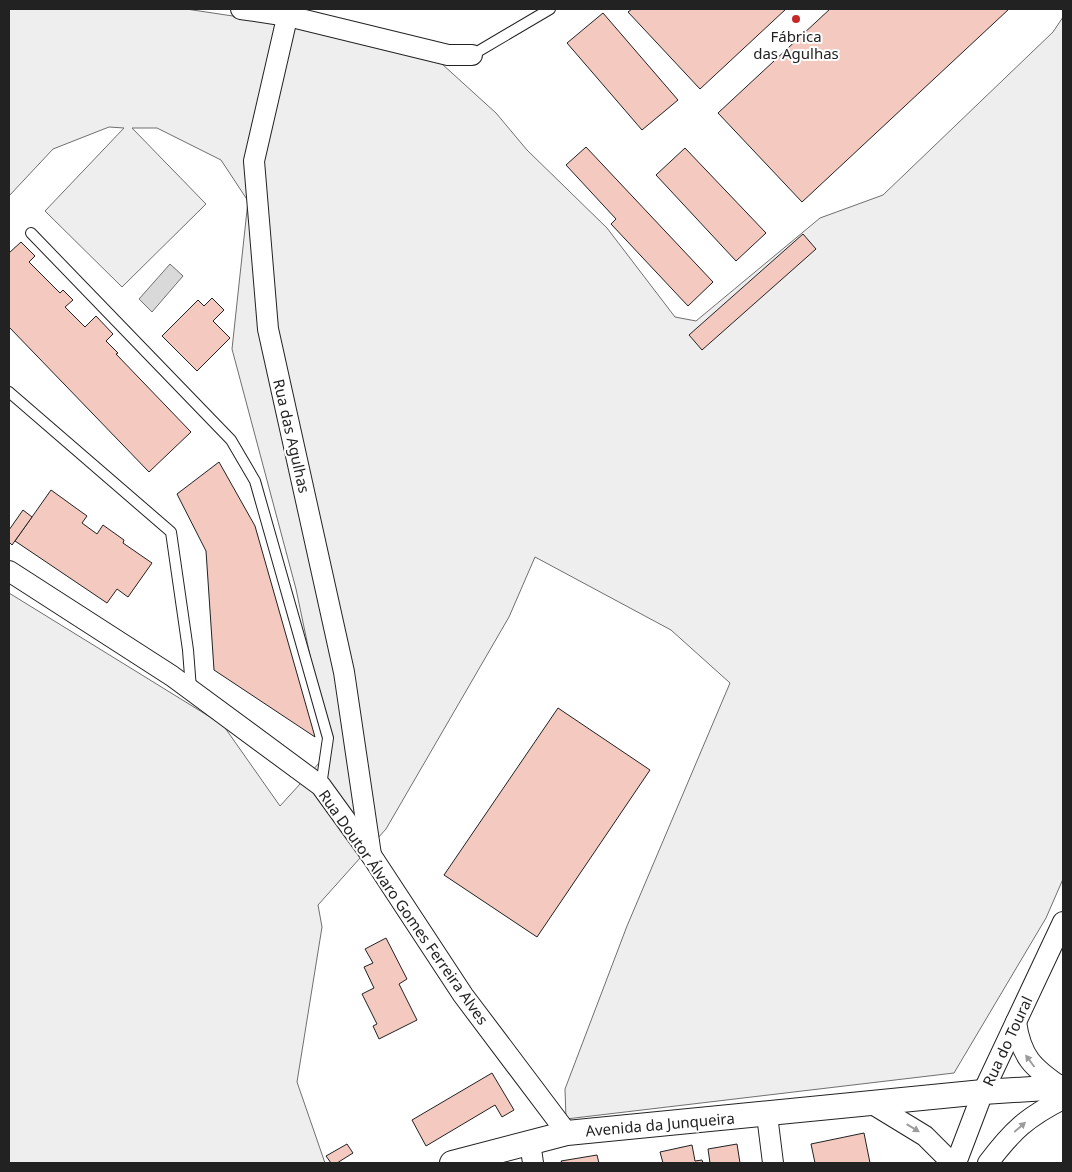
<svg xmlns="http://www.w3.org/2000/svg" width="1072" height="1172" viewBox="0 0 1072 1172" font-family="'Noto Sans',sans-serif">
  <rect width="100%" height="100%" fill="#fff"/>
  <!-- green -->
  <polygon fill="#eee" stroke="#6f6f6f" points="9,9 186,9 420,44 496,113 527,150 607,228 675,317 696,321 820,218 883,195 1053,32 1063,17 1063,879 1046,918 954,1073 566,1119 565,1089 627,926 730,683 671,630 535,557 509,617 386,829 318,905 322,927 297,1082 325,1163 9,1163 9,593 223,725 280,806 330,751 296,589 232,349 248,201 221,160 157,128 132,128 206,204 122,287 45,211 124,128 109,127 53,149 9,196"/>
  <!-- water -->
  <polygon fill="#d9d9d9" stroke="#6f6f6f" points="170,264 183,276 152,312 139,299"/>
  <!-- building -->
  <g fill="#f3c9c0" stroke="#222">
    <polygon points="632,9 786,9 700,89 628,12"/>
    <polygon points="830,9 1009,9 802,202 718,113"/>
    <polygon points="603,13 678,100 642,130 567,43"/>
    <polygon points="586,147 713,282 688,306 611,224 616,219 566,165"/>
    <polygon points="685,148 766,233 736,261 656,175"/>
    <polygon points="803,234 816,249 702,350 689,335"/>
    <polygon points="21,242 35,256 29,262 60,293 63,290 73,300 65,307 85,327 96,316 113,334 106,341 118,353 116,354 191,432 149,472 9,327 9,253"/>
    <polygon points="212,298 224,310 213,321 230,338 197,371 162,336 198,300 204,306"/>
    <polygon points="219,462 255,526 315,737 214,670 206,551 177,494"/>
    <polygon points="51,490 87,516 82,523 97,534 103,525 124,540 123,543 152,563 128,597 117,589 107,603 15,541"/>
    <polygon points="23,510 32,517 12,545 9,542 9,530"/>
    <polygon points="558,708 650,770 537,937 444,875"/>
    <polygon points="386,938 407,979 399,984 417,1020 379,1039 373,1026 377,1024 362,994 374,988 364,967 373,963 365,949"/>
    <polygon points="492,1073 514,1110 502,1117 495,1105 426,1146 412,1120"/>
    <polygon points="864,1133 870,1163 815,1163 811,1144"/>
    <polygon points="347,1144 353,1153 337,1163 331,1163 326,1156"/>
    <polygon points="737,1144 740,1163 710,1163 708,1149"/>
    <polygon points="692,1145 695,1161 702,1160 703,1163 663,1163 660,1152"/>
    <polygon points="597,1155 599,1163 562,1163 561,1161"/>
  </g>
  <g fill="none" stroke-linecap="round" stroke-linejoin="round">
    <!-- service casing -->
    <g stroke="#222" stroke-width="12">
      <g id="service">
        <polyline points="472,55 550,9"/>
        <polyline points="31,233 231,440 255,481 328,738 321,786"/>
        <polyline points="9,392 171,532 188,650 191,689"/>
      </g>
    </g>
    <!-- minor casing -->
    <g stroke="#222" stroke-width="22">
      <g id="minor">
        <polyline points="241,9 288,16 448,55 472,55"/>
        <polyline points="289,9 254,161 268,329 344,672 371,855"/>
        <polyline points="9,571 172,676 321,786 371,855 463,995 567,1133"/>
        <path d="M 1016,1022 C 1021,1057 1033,1068 1061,1087"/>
        <polyline points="871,1103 925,1136 952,1163"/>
        <polyline points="767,1115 773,1163"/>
        <polyline points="530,1142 533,1163"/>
        <polyline points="956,1163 983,1092 1063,922"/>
        <path d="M 988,1163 C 1012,1131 1027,1117 1063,1099"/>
      </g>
    </g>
    <!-- tertiary casing -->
    <g stroke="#222" stroke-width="26">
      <polyline id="tertiary" points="452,1163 567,1133 983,1092 1063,1087"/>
    </g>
    <!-- service -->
    <use href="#service" stroke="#fff" stroke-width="10"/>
    <!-- minor -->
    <use href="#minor" stroke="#fff" stroke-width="20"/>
    <!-- tertiary -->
    <use href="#tertiary" stroke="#fff" stroke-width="24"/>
  </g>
  <!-- one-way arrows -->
  <defs><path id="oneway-solid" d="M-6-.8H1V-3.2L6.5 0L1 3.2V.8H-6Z" transform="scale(1.25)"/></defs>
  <g fill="#9c9c9c">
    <use href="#oneway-solid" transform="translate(1030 1061) rotate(-127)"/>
    <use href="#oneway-solid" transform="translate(1020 1127) rotate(-41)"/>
    <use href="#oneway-solid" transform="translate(913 1128) rotate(31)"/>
  </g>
  <!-- markers -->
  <circle fill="#c62828" stroke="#fff" stroke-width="2" cx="796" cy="19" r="5"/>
  <g text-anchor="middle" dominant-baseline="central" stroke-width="4" stroke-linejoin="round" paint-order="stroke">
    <!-- poi labels -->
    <g font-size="15" fill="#222" stroke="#fff">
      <text x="796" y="36">Fábrica<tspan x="796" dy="17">das Agulhas</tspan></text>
    </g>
    <!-- street labels -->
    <g font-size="15" fill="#222" stroke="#fff">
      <text transform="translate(292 436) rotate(77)">Rua das Agulhas</text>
      <text transform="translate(404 907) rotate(55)">Rua Doutor Álvaro Gomes Ferreira Alves</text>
      <text transform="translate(1007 1041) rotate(-65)">Rua do Toural</text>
      <text transform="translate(660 1124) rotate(-5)">Avenida da Junqueira</text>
    </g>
  </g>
  <!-- border -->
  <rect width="1072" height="1172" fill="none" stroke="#222222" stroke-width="20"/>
</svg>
